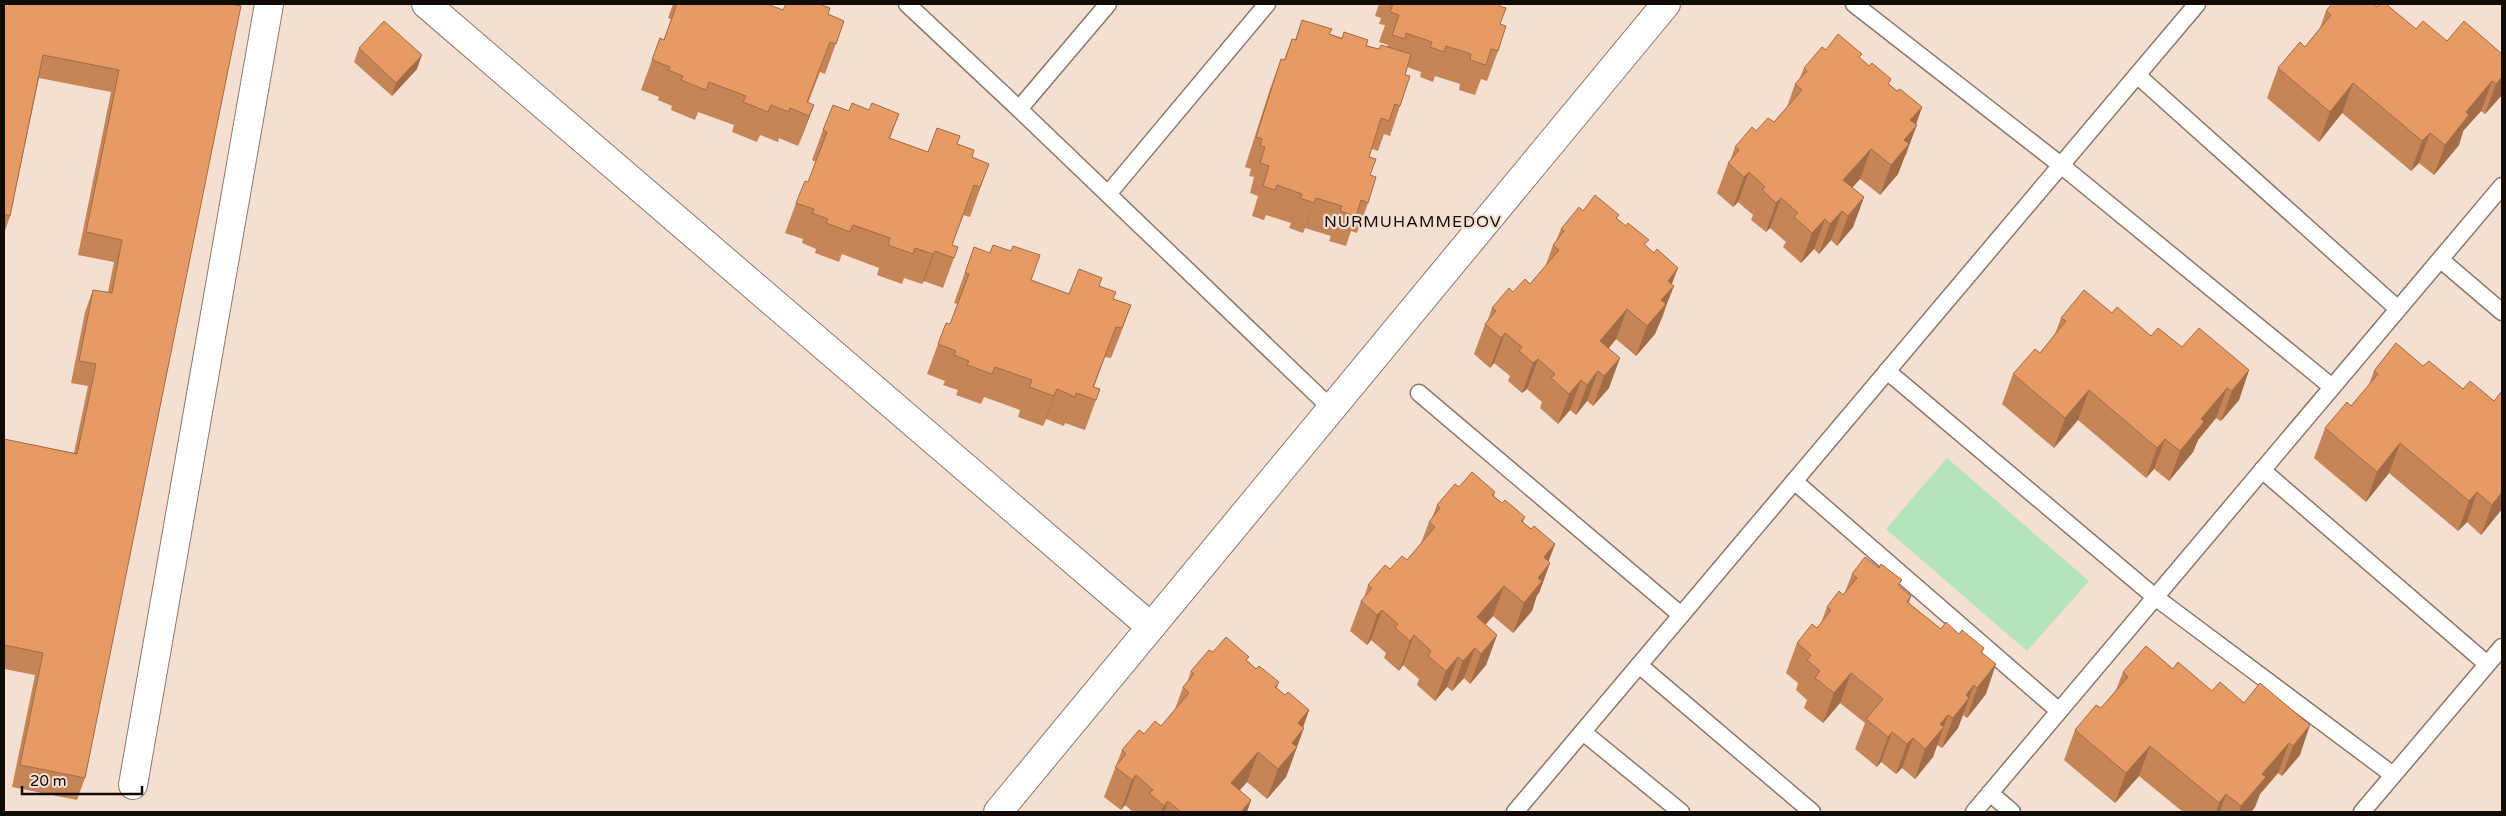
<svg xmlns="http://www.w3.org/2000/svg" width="2506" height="816" viewBox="0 0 2506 816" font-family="'Varela Round',sans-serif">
  <rect width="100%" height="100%" fill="#f4dfd1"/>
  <!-- green -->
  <polygon fill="#b3e4ba" points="1947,458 2089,581 2027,651 1886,529"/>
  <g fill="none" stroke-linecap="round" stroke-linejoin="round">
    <!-- service casing -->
    <g stroke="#8b786b" stroke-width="19">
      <g id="service">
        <polyline points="907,4 1019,109"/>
        <polyline points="1108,4 1019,109 1332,409"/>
        <polyline points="1854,4 2062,166 2332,387"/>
        <polyline points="2137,75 2398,309"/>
        <polyline points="1108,194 1267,4"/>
        <polyline points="2441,260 2502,312"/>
        <polyline points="1887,371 2155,597 2393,775"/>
        <polyline points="1419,393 1681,615"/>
        <polyline points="2262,470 2487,664"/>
        <polyline points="1794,481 2059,711"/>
        <polyline points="1639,665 1812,812"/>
        <polyline points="1583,732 1681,812"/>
        <polyline points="1990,793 2012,812"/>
        <polyline points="1515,812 2197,4"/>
        <polyline points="1974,812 2502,186"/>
        <polyline points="2362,812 2502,647"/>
      </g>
    </g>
    <!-- minor casing -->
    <g stroke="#8b786b" stroke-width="30">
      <g id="minor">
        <polyline points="426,4 1151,627"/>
        <polyline points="133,785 269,4"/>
        <polyline points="998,812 1666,4"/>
      </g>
    </g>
    <!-- service -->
    <use href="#service" stroke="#fff" stroke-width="16"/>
    <!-- minor -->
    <use href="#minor" stroke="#fff" stroke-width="28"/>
  </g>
  <!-- wall -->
  <g fill="#c68556">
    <polygon points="4,4 231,4 85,778 77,800 12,787 35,675 4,669 4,439 74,453 88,386 71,383 85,312 93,290 108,292 114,262 78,255 111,92 39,78 10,216 4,234"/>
    <polygon points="673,4 767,4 783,10 828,14 844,21 825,74 820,72 808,103 814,105 798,146 779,138 778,142 760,135 757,142 732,132 734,125 698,112 695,120 671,110 672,106 658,100 659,97 641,90 660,38 664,40 671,19 668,18"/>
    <polygon points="1379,4 1500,4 1499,6 1500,24 1498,51 1487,81 1481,79 1475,95 1459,90 1460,84 1435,76 1433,82 1420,77 1421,72 1407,67 1405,75 1400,106 1390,136 1384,134 1378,151 1372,149 1369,157 1370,175 1368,203 1357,233 1351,231 1346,246 1329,241 1331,236 1305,228 1303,233 1289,228 1291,223 1266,215 1264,220 1252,216 1258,196 1250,193 1254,177 1249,176 1251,169 1245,167 1270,89 1281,59 1284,60 1292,39 1295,40 1302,20 1330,34 1379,49 1387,47 1388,45 1379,42 1385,25 1379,24 1381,18 1375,16"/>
    <polygon points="2377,7 2416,29 2447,41 2502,54 2502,95 2485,114 2481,111 2463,131 2459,145 2434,175 2419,163 2411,171 2342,113 2319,142 2267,98 2278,68 2305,47 2320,28 2326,11"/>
    <polygon points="359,48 417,69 392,96 354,62"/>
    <polygon points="1826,50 1860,58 1897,91 1922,107 1906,155 1904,157 1898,174 1880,195 1860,179 1852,187 1864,197 1853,227 1837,246 1831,240 1819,254 1814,249 1801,263 1783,247 1786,242 1770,228 1766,232 1751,220 1753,215 1738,202 1733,207 1717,193 1728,163 1730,161 1735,147 1756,131 1774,122 1787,107 1795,84 1799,80 1804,68"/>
    <polygon points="869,110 899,114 890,138 928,152 958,144 972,157 989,164 970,217 963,215 952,245 958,247 943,288 924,281 922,284 904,278 902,284 877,275 879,268 842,254 839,262 815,253 816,249 802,243 803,239 785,233 796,203 808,182 816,162 812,160 823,130 849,111"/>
    <polygon points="1583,211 1617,219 1646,246 1672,285 1663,316 1655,334 1636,356 1616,339 1609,348 1609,388 1593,406 1587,401 1576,415 1570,410 1558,424 1540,408 1542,402 1527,389 1522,393 1508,381 1510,376 1494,363 1490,368 1474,354 1485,324 1487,322 1492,308 1513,292 1530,284 1545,267 1553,245 1556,241 1561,229"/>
    <polygon points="974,247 1031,280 1069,294 1100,286 1114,299 1131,305 1111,358 1105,357 1094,387 1100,389 1085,430 1065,423 1064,426 1046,419 1043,426 1018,417 1020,410 984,397 981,404 956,395 958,390 943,385 945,381 927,374 938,344 950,324 958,304 954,303"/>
    <polygon points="2112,313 2151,336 2182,347 2249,370 2239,400 2221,421 2216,418 2198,440 2193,452 2169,481 2154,469 2146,478 2078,420 2054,448 2002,404 2013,374 2040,353 2055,334 2061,318"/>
    <polygon points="2396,343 2502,509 2481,535 2467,522 2458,531 2389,473 2366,502 2314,458 2325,428 2351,406 2368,387 2374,371"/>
    <polygon points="1459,487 1495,492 1494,496 1502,503 1525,517 1523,522 1531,529 1555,544 1548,562 1550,563 1539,593 1537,595 1532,611 1513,633 1493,616 1485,625 1497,635 1486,665 1470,684 1464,678 1452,691 1447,687 1435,701 1417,685 1419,679 1403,665 1399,671 1384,658 1386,653 1371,640 1367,645 1350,631 1361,601 1364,598 1368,585 1390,569 1407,560 1421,543 1429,522 1432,518 1437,505"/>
    <polygon points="1852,574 1899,586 1911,596 1909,603 1941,629 1959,634 1984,648 1982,653 1986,694 1967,718 1963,715 1958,728 1942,748 1937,745 1933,757 1915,779 1902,768 1896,774 1881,762 1877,767 1855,749 1865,723 1840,703 1823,723 1804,708 1807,700 1796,690 1798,683 1786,673 1797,643 1817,628 1821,623 1827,607 1843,595 1845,592"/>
    <polygon points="1213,652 1248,661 1256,669 1279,682 1277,688 1285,695 1309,710 1293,758 1286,777 1267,799 1247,782 1240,790 1247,812 1133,812 1125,805 1121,810 1104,797 1122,750 1144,734 1161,726 1175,709 1183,687 1187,683 1191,671"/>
    <polygon points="2173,669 2212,691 2244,703 2260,683 2300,755 2282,776 2278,773 2260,794 2255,807 2251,812 2183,812 2139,776 2115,803 2064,760 2075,730 2101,708 2116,690 2123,672"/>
  </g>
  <!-- shaded-wall -->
  <g fill="#a16c46">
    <polygon points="422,55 417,69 392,96 396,83"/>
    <polygon points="2502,77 2502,95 2485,114 2496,84"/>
    <polygon points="2492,81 2481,111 2463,131 2459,145 2434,175 2445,145 2466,112"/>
    <polygon points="2353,83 2342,113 2319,142 2330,112"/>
    <polygon points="814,105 803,134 798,146 809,116"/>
    <polygon points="1922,107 1914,129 1917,125 1898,174 1880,195 1891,165 1910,120"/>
    <polygon points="2430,133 2419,163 2411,171 2422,141"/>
    <polygon points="1871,149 1860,179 1833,210 1843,180"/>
    <polygon points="1749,172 1738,202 1733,207 1744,177"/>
    <polygon points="1864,197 1853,227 1837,246 1848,216"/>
    <polygon points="1316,198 1305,228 1303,233 1314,203"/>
    <polygon points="1781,198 1770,228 1766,232 1776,203"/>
    <polygon points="1842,211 1831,240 1819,254 1830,224"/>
    <polygon points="1825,219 1814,249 1801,263 1812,233"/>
    <polygon points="935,251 924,281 922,284 933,254"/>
    <polygon points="1678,268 1670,289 1674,286 1655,334 1636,356 1647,326 1668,281"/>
    <polygon points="1131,305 1120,335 1111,358 1122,328"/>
    <polygon points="1627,309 1616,339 1590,371 1600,341"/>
    <polygon points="1505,333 1494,363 1490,368 1501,338"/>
    <polygon points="1620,358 1609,388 1593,406 1604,376"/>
    <polygon points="1538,359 1527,389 1522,393 1533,363"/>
    <polygon points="2249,370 2239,400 2221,421 2232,391"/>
    <polygon points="1598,371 1587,401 1576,415 1587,385"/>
    <polygon points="1581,380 1570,410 1558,424 1569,394"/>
    <polygon points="2227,388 2216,418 2198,440 2193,452 2169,481 2180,451 2201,419"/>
    <polygon points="1057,389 1046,419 1043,426 1054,396"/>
    <polygon points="2089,390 2078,420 2054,448 2065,418"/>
    <polygon points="2165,439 2154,469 2146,478 2157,448"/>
    <polygon points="2400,443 2389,473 2366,502 2377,472"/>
    <polygon points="2477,492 2467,522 2458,531 2469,501"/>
    <polygon points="2502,492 2502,509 2481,535 2492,505"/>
    <polygon points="1555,544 1546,568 1550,563 1539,593 1537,595 1532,611 1513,633 1524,603 1544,557"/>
    <polygon points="1504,586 1493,616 1466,647 1477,617"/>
    <polygon points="1382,610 1371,640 1367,645 1377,615"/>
    <polygon points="1414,635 1403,665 1399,671 1410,641"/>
    <polygon points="1497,635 1486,665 1470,684 1481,654"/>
    <polygon points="1475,648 1464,678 1452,691 1463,661"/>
    <polygon points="1458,657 1447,687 1435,701 1446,671"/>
    <polygon points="1996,664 1986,694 1967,718 1977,688"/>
    <polygon points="1851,673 1840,703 1823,723 1834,693"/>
    <polygon points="1974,685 1958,728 1942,748 1953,718 1966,695"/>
    <polygon points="1309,710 1301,732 1304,728 1286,777 1267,799 1278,769 1298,723"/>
    <polygon points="1948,715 1933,757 1915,779 1925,749 1940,724"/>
    <polygon points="2310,725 2300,755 2282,776 2293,746"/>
    <polygon points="1892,732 1881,762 1877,767 1888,737"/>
    <polygon points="1913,738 1902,768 1896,774 1907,744"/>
    <polygon points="2289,743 2278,773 2260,794 2255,807 2251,812 2239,812 2241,806 2262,774"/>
    <polygon points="2150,746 2139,776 2115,803 2126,773"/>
    <polygon points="1258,752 1247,782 1220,812 1231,783"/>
    <polygon points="1136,775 1125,805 1121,810 1132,780"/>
    <polygon points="2226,794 2220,812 2216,812 2219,803"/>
    <polygon points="1251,800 1247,812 1241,812"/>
    <polygon points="1168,801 1164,812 1161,812 1164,806"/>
  </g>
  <!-- building -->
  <g fill="#e69b64" stroke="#a16c46">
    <polygon points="4,4 231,4 241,6 85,778 20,765 43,653 4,645 4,439 77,454 96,364 79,361 93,290 112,293 122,240 86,232 119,70 43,55 10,216 4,214"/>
    <polygon points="677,4 767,4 783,10 786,4 819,4 830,8 828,14 844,21 836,44 830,42 807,102 814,105 809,116 790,108 789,112 771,105 768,112 743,102 746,96 709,82 706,90 681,80 683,76 668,70 670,67 652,60 660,38 664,40"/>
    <polygon points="1393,4 1500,4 1499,6 1506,8 1500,24 1506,26 1498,51 1491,49 1486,65 1470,60 1471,54 1446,46 1444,52 1430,47 1432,42 1406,33 1405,39 1392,35 1399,15 1390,12"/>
    <polygon points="2332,4 2373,4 2377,7 2379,4 2386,4 2416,29 2423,21 2447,41 2464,21 2502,54 2502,77 2496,84 2492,81 2466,112 2469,115 2445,145 2430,133 2422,141 2353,83 2330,112 2278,68 2300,42 2305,47 2331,15 2326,11"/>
    <polygon points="1302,20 1332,29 1329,34 1342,39 1344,32 1368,40 1366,46 1379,49 1381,45 1411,54 1405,75 1410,76 1400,106 1395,104 1389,121 1381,118 1369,157 1376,159 1370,175 1376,177 1368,203 1361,200 1356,216 1340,211 1342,206 1316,198 1314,203 1300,198 1302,194 1277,185 1275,190 1263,186 1269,166 1260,163 1265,147 1260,146 1262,139 1256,137 1281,59 1285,60 1292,39 1296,40"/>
    <polygon points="384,21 422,55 396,83 359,48"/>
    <polygon points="1838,34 1862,54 1859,57 1869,66 1872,63 1891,79 1888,84 1897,91 1900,89 1922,107 1910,120 1917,125 1904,140 1909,144 1891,165 1871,149 1843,180 1864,197 1848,216 1842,211 1830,224 1825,219 1812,233 1794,217 1798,213 1781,198 1776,203 1762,190 1765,187 1749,172 1744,177 1728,163 1739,150 1735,147 1752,127 1756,131 1768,118 1774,122 1802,90 1795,84 1807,71 1804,68 1822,47 1826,50"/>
    <polygon points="852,103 869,110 872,103 899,114 889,138 928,152 937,128 960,136 957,144 974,150 972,157 989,164 980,187 974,185 952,245 958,247 954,258 935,251 933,254 915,248 913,254 888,245 890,238 853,225 850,232 826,223 828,219 812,213 814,209 796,203 805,181 808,182 827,132 823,130 833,105 849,111"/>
    <polygon points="1595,195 1619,215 1616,218 1626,226 1628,223 1649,240 1644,244 1654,253 1657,249 1678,268 1668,281 1674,286 1661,300 1666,304 1647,326 1627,309 1600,341 1620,358 1604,376 1598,371 1587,385 1581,380 1569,394 1551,378 1555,374 1538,359 1533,363 1519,351 1522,347 1505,333 1501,338 1485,324 1496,311 1492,308 1509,288 1513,292 1525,279 1530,284 1559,250 1553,245 1564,231 1561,229 1579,207 1583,211"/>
    <polygon points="993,245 1011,251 1013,246 1040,255 1031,280 1069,294 1079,269 1102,278 1099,286 1116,292 1113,299 1131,305 1122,328 1116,327 1093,387 1100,389 1096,400 1076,393 1075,397 1057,389 1054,396 1029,387 1032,380 995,367 992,374 967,365 969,361 954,355 956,351 938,344 946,323 950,324 969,274 965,273 974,247 990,253"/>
    <polygon points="2084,290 2112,313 2117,307 2151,336 2158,328 2182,347 2199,328 2249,370 2232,391 2227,388 2201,419 2204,422 2180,451 2165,439 2157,448 2089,390 2065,418 2013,374 2035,349 2040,353 2066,321 2061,318"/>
    <polygon points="2396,343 2423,366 2429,361 2463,389 2470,381 2494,401 2502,391 2502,492 2492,505 2477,492 2469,501 2400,443 2377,472 2325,428 2347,402 2351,406 2378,374 2374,371"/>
    <polygon points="1472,472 1495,492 1492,495 1502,503 1505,500 1525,517 1521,521 1531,529 1534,526 1555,544 1544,557 1550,563 1538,578 1542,581 1524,603 1504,586 1477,617 1497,635 1481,654 1475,648 1463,661 1458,657 1446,671 1428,656 1431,651 1414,635 1410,641 1395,628 1398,624 1382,610 1377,615 1361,601 1372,588 1368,585 1385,565 1390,569 1402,556 1407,560 1435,527 1429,522 1440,508 1437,505 1455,484 1459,487"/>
    <polygon points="1865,557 1879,568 1881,564 1902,580 1898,585 1911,596 1907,602 1941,629 1946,622 1959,634 1962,630 1984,648 1981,652 1996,664 1977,688 1974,685 1966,695 1969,698 1953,718 1948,715 1940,724 1944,727 1925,749 1913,738 1907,744 1892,732 1888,737 1866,719 1883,699 1851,673 1834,693 1815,678 1820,671 1807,660 1811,655 1797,643 1812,624 1817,628 1831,610 1827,607 1839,591 1843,595 1857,578 1852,574"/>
    <polygon points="1226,637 1249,657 1246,660 1256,669 1259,666 1279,682 1275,687 1285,695 1288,692 1309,710 1298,723 1304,728 1292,743 1297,747 1278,769 1258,752 1231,783 1251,800 1241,812 1181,812 1168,801 1164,806 1149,793 1153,790 1136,775 1132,780 1115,767 1126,754 1122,750 1139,730 1144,734 1155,721 1161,726 1189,693 1183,687 1194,674 1191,671 1209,650 1213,652"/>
    <polygon points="2146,646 2173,669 2178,662 2212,691 2220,682 2244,703 2260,683 2310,725 2293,746 2289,743 2262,774 2266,777 2241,806 2226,794 2219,803 2150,746 2126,773 2075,730 2096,705 2101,708 2128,677 2123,672"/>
  </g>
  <g text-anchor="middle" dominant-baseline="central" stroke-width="4.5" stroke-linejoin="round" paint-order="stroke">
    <!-- neighbourhood labels -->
    <g font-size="16" letter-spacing="1" fill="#110b06" stroke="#f4dfd1">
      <text x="1413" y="222">NURMUHAMMEDOV</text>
    </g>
  </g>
  <!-- border -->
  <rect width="2506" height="816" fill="none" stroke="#110b06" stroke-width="10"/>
  <!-- scale -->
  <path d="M22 786v8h120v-8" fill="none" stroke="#110b06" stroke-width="2.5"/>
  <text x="30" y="786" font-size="15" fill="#110b06" stroke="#f4dfd1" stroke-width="4" paint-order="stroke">20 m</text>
</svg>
